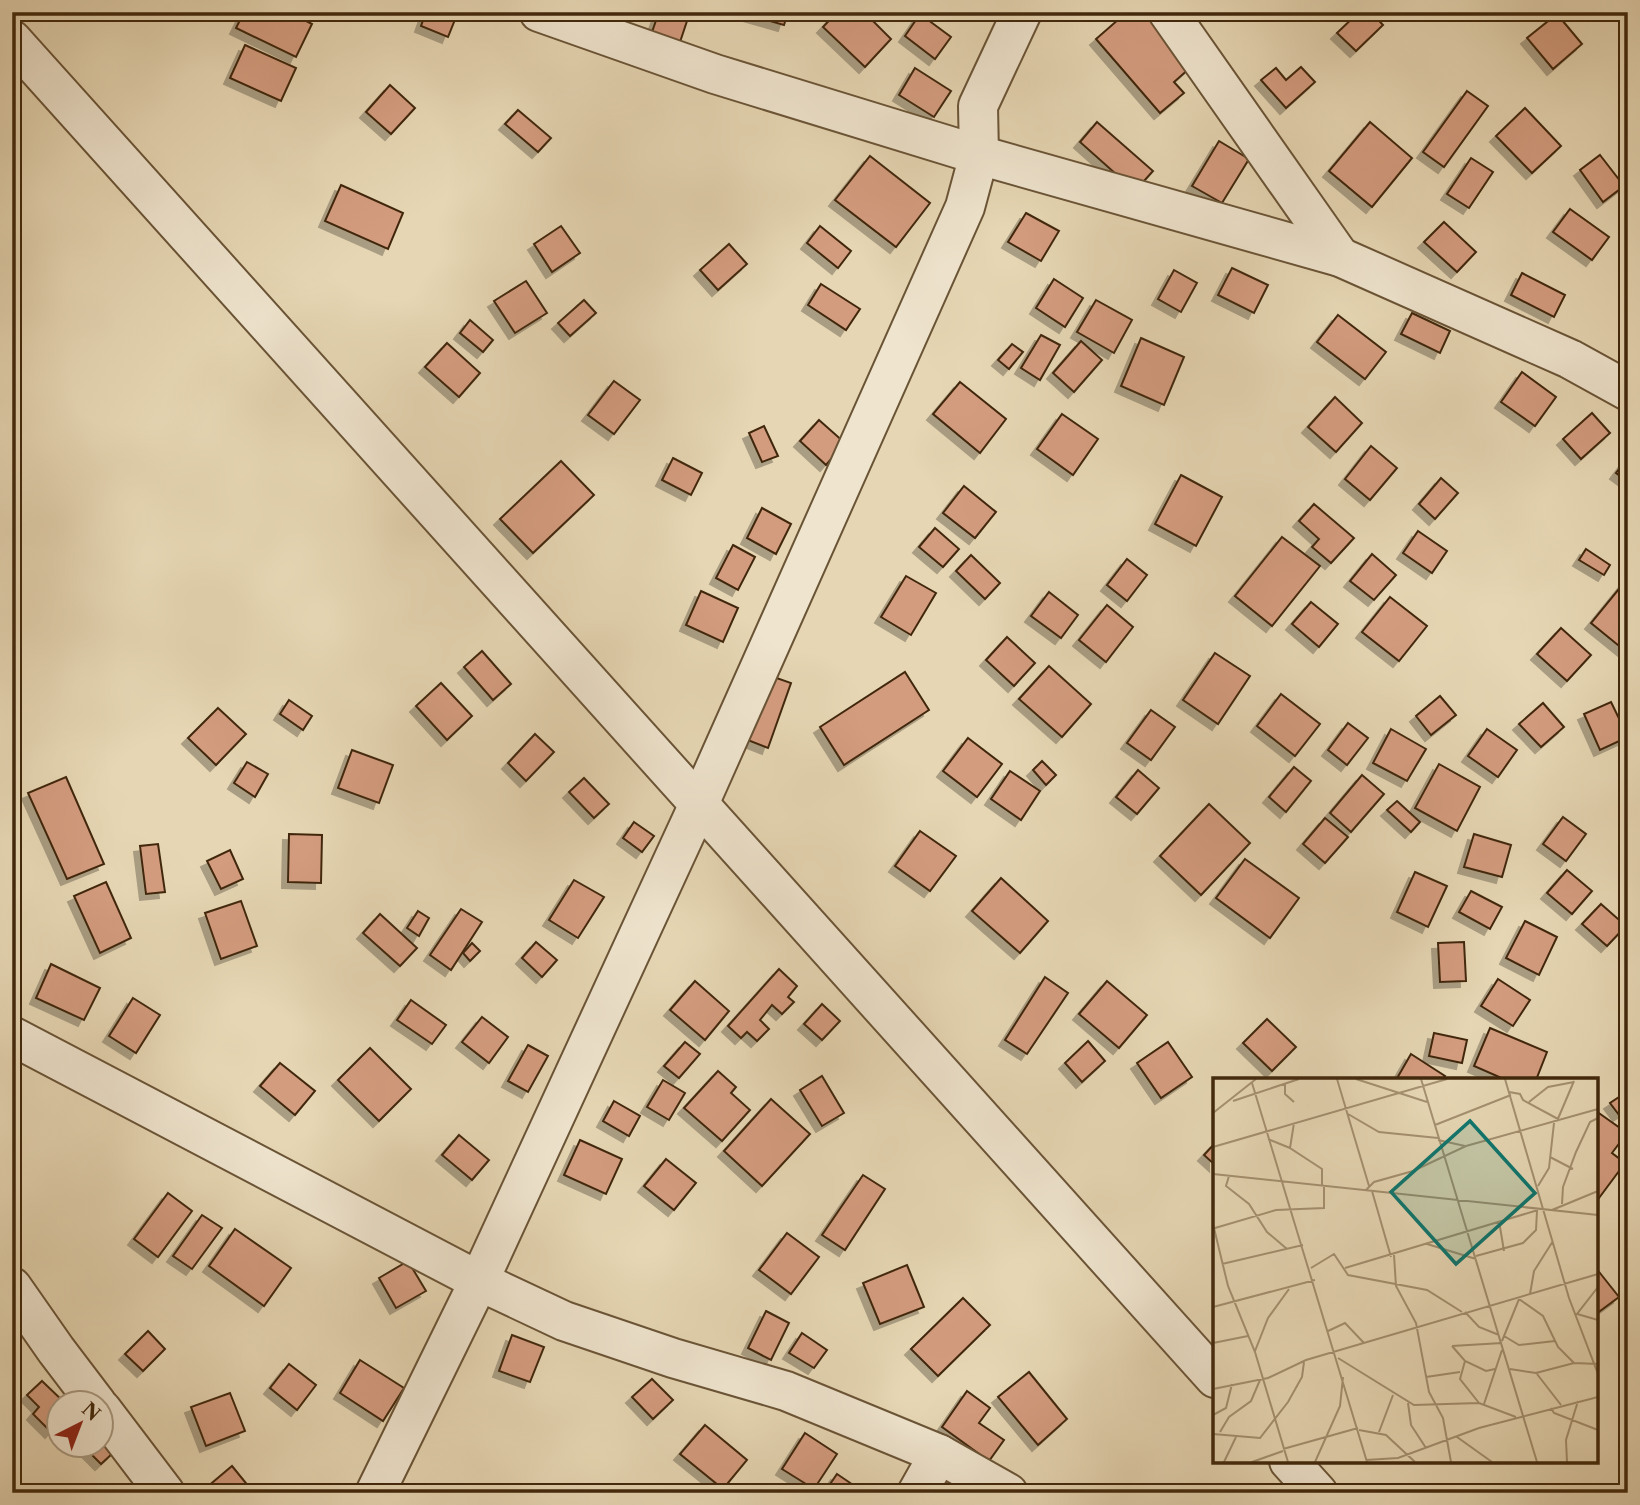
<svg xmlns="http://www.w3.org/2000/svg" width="1640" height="1505" viewBox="0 0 1640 1505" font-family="'Libre Caslon Text',serif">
  <defs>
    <filter id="shadow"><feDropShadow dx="-6" dy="6" stdDeviation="0" flood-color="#0004"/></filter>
  </defs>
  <rect width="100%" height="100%" fill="#e6d6b3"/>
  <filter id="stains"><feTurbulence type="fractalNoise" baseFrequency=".00286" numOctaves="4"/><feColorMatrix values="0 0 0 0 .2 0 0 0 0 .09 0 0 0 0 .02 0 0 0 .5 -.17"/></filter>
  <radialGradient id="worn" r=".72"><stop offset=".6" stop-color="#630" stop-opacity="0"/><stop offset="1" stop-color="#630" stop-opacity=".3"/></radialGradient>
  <!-- building -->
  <g fill="#d49c7f" stroke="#41280c" stroke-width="2" filter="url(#shadow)">
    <polygon points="244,12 289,12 312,24 296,57 236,28"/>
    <polygon points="426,12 458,12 448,37 421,26"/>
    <polygon points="659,12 690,12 680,42 652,32"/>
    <polygon points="750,12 788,12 784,25 749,15"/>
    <polygon points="837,12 864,12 891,39 865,67 823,27"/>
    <polygon points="1127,12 1145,12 1191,67 1174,82 1184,93 1160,113 1096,39"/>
    <polygon points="1359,12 1371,12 1383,25 1356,51 1337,33"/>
    <polygon points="920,14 951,37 935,59 905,36"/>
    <polygon points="1557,14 1582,44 1553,69 1527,38"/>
    <polygon points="245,45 296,68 281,101 230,78"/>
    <polygon points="1301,67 1315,82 1286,108 1261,80 1276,68 1286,80"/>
    <polygon points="915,68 951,91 934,117 899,95"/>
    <polygon points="390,85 415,108 391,134 366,112"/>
    <polygon points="1467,91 1488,106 1444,167 1423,152"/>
    <polygon points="1525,108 1561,146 1532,173 1496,136"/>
    <polygon points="518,110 551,138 538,152 505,124"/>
    <polygon points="1097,122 1153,171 1135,191 1080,142"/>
    <polygon points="1370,122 1412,158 1372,207 1329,171"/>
    <polygon points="1219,141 1249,159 1222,203 1192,186"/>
    <polygon points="1600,155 1624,186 1603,202 1580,170"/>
    <polygon points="870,156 930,203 896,247 835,200"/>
    <polygon points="1471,158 1493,172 1469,208 1447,194"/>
    <polygon points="341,185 403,213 388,249 325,221"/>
    <polygon points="1570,209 1609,237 1592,260 1553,232"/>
    <polygon points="1026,213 1059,231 1041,261 1008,242"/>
    <polygon points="1444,222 1476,252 1457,272 1424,242"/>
    <polygon points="561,226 580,253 552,272 534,244"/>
    <polygon points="820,226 851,251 838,268 807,243"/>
    <polygon points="729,244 747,264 718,290 700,270"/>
    <polygon points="1232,268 1268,285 1254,313 1218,295"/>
    <polygon points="1174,270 1197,283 1181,312 1158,299"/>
    <polygon points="1522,273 1565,295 1554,317 1511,295"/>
    <polygon points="1054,279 1083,298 1065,327 1036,308"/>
    <polygon points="526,281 547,313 515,333 494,301"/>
    <polygon points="821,284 860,309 846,330 808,305"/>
    <polygon points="584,300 596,313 570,336 558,323"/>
    <polygon points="1096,300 1132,320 1114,353 1077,332"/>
    <polygon points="1412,313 1450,331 1440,353 1401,334"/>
    <polygon points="1338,315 1386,352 1365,379 1317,342"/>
    <polygon points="470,320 493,340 483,352 460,333"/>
    <polygon points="1041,335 1060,345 1040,380 1021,368"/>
    <polygon points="1141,338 1184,357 1164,405 1121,386"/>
    <polygon points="1081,341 1102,360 1074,392 1053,373"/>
    <polygon points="447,343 480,373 459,397 425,367"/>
    <polygon points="1012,344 1023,352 1009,369 998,360"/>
    <polygon points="1522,372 1556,397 1535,426 1501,402"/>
    <polygon points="614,381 640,400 614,434 588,415"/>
    <polygon points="960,382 1006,419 980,453 933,414"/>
    <polygon points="1335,397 1362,423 1336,452 1308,427"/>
    <polygon points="1592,413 1610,433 1581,459 1563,439"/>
    <polygon points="1062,414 1098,439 1073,475 1037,449"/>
    <polygon points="819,420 845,443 826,465 800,441"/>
    <polygon points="764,426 778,456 762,462 749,433"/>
    <polygon points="1371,446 1397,468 1370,500 1345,479"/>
    <polygon points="1628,457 1628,482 1616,473"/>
    <polygon points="673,458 702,473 691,495 662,480"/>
    <polygon points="561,461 594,495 533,553 500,519"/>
    <polygon points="1181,475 1222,497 1196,546 1155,524"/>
    <polygon points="1441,478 1458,493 1435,519 1419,504"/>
    <polygon points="964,486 996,512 975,538 943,513"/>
    <polygon points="1314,504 1354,538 1331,563 1312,547 1319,539 1299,521"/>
    <polygon points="762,508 791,524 776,554 747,538"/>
    <polygon points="935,528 959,549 943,567 919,547"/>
    <polygon points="1418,531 1447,551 1432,573 1403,553"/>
    <polygon points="1282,537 1320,566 1272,626 1235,596"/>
    <polygon points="733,545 755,557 738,590 716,578"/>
    <polygon points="1586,549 1610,565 1604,575 1579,560"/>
    <polygon points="1372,554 1396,575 1374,600 1350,581"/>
    <polygon points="971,555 1000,583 985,599 956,571"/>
    <polygon points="1127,559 1147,575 1127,601 1107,585"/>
    <polygon points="906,576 936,593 911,635 881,617"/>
    <polygon points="1627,579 1628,646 1624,650 1591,623"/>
    <polygon points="701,591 738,608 723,642 686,625"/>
    <polygon points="1049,592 1078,615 1061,638 1031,616"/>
    <polygon points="1390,597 1427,626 1399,661 1362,632"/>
    <polygon points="1311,602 1338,624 1319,647 1292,624"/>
    <polygon points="1107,605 1133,627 1106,662 1079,640"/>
    <polygon points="1561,628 1591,655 1567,681 1537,654"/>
    <polygon points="1007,637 1035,663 1014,686 986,660"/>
    <polygon points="482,651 511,684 493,700 464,667"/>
    <polygon points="1215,653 1250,676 1218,724 1183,700"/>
    <polygon points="1049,666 1091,704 1062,737 1019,699"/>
    <polygon points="905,672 929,710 844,765 820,727"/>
    <polygon points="768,675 791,683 768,748 745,739"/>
    <polygon points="441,683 472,716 447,740 416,706"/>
    <polygon points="1281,694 1320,724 1295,756 1257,726"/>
    <polygon points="1440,696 1456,715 1431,735 1416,716"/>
    <polygon points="289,700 312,716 303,730 280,714"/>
    <polygon points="1611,702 1628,737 1600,750 1584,714"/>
    <polygon points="1543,703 1564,727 1541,747 1519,724"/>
    <polygon points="218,708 246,734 216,765 188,738"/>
    <polygon points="1151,710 1175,727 1151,760 1127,743"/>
    <polygon points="1348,723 1368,738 1347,765 1328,750"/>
    <polygon points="1391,729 1426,749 1407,781 1373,763"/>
    <polygon points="1487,729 1517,750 1498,777 1468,756"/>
    <polygon points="535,734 554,752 526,781 508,763"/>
    <polygon points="968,738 1002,764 977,797 943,771"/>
    <polygon points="352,750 393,765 379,803 338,788"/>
    <polygon points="1042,761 1056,775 1046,785 1033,770"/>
    <polygon points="247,762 268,774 255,797 234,783"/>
    <polygon points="1439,764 1480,787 1457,831 1415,808"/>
    <polygon points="1294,767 1311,781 1286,812 1269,797"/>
    <polygon points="1138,770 1159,788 1137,814 1116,797"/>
    <polygon points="1010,771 1040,791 1021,820 991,799"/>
    <polygon points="1362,775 1384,794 1351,832 1330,813"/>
    <polygon points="66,777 104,864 67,879 28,793"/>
    <polygon points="584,778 609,804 594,818 569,792"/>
    <polygon points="1397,801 1420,822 1411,832 1387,810"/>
    <polygon points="1209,804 1250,843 1201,895 1160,856"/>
    <polygon points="1563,817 1586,834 1566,861 1543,844"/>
    <polygon points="1325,818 1348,837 1325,863 1303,844"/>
    <polygon points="634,822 654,836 642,852 623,838"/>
    <polygon points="920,831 956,856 930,891 895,866"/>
    <polygon points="289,834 322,835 321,883 288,882"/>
    <polygon points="1474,834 1511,845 1502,877 1464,867"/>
    <polygon points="158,844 165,892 146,894 140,846"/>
    <polygon points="230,850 243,879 221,889 207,861"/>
    <polygon points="1245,859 1299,898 1270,938 1216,898"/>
    <polygon points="1567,870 1592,891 1572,914 1547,893"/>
    <polygon points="1415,872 1447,886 1428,927 1397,912"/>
    <polygon points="1001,878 1048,921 1020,953 972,911"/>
    <polygon points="574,880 604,897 578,938 549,920"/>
    <polygon points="106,882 131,938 100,953 74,896"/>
    <polygon points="1471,891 1502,907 1490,929 1459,912"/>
    <polygon points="241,901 257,946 221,959 205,913"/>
    <polygon points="1601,904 1626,926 1607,946 1582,924"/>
    <polygon points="461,909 482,922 451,970 430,955"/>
    <polygon points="418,911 429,918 419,936 407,928"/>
    <polygon points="380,914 417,948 400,966 363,933"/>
    <polygon points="1525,921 1557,937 1539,975 1506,958"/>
    <polygon points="536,942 557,960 542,977 522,958"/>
    <polygon points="1464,942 1466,981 1440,982 1438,943"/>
    <polygon points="472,943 480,951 470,961 463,953"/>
    <polygon points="51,964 100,988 84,1020 36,998"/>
    <polygon points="779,969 797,986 788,997 794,1002 782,1014 772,1005 760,1020 769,1029 757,1041 747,1032 741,1038 728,1026"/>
    <polygon points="1045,977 1068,993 1027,1054 1005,1040"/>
    <polygon points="1498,979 1530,1000 1513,1026 1481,1006"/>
    <polygon points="695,981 729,1011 705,1040 670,1010"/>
    <polygon points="1107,981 1147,1015 1119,1048 1079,1014"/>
    <polygon points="133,998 160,1015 136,1053 109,1036"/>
    <polygon points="411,1000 446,1025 432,1044 397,1020"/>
    <polygon points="822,1004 840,1021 822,1040 804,1024"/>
    <polygon points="482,1017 508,1037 489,1063 462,1042"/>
    <polygon points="1267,1019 1296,1047 1272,1071 1243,1043"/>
    <polygon points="1490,1028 1547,1052 1536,1080 1506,1080 1474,1066"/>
    <polygon points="1434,1033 1467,1040 1462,1063 1429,1056"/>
    <polygon points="1088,1041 1105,1061 1082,1082 1065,1063"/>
    <polygon points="685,1042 700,1054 679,1078 664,1066"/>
    <polygon points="1168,1042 1192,1077 1161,1098 1137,1063"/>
    <polygon points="528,1045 548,1056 528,1092 508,1081"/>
    <polygon points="370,1048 411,1089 379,1121 338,1080"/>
    <polygon points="1411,1054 1445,1076 1442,1080 1396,1080"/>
    <polygon points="280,1063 315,1091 295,1115 260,1086"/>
    <polygon points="718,1071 736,1087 731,1093 750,1110 722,1141 684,1108"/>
    <polygon points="822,1076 844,1113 822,1126 800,1090"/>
    <polygon points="663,1080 685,1093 669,1120 647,1107"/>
    <polygon points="1628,1091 1628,1109 1619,1115 1610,1103"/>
    <polygon points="771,1099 810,1134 762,1186 724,1151"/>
    <polygon points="614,1101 640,1116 629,1136 603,1121"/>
    <polygon points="1596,1111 1627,1133 1612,1153 1625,1163 1596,1202"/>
    <polygon points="459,1135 489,1160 472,1180 442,1155"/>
    <polygon points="580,1140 622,1159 606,1194 564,1175"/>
    <polygon points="1215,1143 1215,1165 1204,1155"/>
    <polygon points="666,1159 696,1183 674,1210 644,1186"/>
    <polygon points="863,1175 885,1189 845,1250 822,1235"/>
    <polygon points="168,1193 192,1211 158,1257 134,1239"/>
    <polygon points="202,1215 222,1228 192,1269 173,1256"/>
    <polygon points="235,1229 291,1268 264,1306 209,1266"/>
    <polygon points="787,1233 819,1257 791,1294 759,1270"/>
    <polygon points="408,1261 426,1291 396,1308 379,1278"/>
    <polygon points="907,1265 924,1307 880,1324 863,1283"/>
    <polygon points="1596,1268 1619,1297 1596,1314"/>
    <polygon points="963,1298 990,1325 938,1376 911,1349"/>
    <polygon points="766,1311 789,1323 771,1360 748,1348"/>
    <polygon points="148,1331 165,1349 143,1371 125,1354"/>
    <polygon points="802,1333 827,1350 814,1368 789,1353"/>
    <polygon points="512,1335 544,1347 530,1382 499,1371"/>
    <polygon points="360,1360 404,1388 383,1421 340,1393"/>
    <polygon points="289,1364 316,1385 297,1410 270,1388"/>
    <polygon points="1029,1372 1067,1419 1038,1445 998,1397"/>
    <polygon points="652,1379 673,1400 653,1419 632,1397"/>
    <polygon points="42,1381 66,1404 60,1404 60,1426 58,1424 51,1432 33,1414 39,1407 27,1395"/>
    <polygon points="967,1391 990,1408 979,1423 1004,1440 989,1461 942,1427"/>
    <polygon points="230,1393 245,1431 206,1446 191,1407"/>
    <polygon points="705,1425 747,1460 723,1489 680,1454"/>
    <polygon points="805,1433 837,1454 814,1489 782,1469"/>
    <polygon points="102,1441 113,1453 101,1464 83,1446 102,1446"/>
    <polygon points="232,1466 254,1493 200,1493"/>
    <polygon points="837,1474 865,1493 824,1493"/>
  </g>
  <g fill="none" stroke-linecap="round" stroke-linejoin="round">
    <!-- minor casing -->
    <g stroke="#6a5436" stroke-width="42">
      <g id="minor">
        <polyline points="539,12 715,74 979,155 1340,257 1570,359 1628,391"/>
        <polyline points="1168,12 1340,257"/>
        <polyline points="12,1036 479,1281 564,1321 673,1358 786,1391 939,1454 1008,1493"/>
        <polyline points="12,1287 56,1350 97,1404"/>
        <polyline points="102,1410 165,1493"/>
        <polyline points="375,1493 479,1281 699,804 965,207 979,155 978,106 1022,12"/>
        <polyline points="917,1493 939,1454"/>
      </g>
    </g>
    <!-- tertiary casing -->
    <g stroke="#6a5436" stroke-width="42">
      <g id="tertiary">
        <polyline points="12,40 1215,1378"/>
        <polyline points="1289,1461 1318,1493"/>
      </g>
    </g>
    <!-- minor -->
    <use href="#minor" stroke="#efe4ce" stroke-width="38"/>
    <!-- tertiary -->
    <use href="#tertiary" stroke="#efe4ce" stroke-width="38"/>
  </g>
  <!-- overview -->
  <g transform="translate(1213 1078)">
    <rect width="385" height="385" fill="#e6d6b3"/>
    <path fill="none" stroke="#a49070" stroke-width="2" d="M 124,1 L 156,108M 143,1 L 214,24M 208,1 L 324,384M 292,1 L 356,220 L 385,296M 39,5 L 154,384M 72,6 L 72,16 L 81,24M 296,14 L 307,16 L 310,22 L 345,41M 20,23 L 86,1M 316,24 L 335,9 L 361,4M 0,35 L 43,1M 135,36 L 166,54 L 225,60M 344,43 L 361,3M 81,45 L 77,70 L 109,91 L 109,107M 222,47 L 298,17M 55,61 L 77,70M 225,62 L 252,68M 0,69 L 234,1M 337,79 L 360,91M 0,96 L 385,137M 16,98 L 13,108 L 36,126 L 54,154 L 74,171M 325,108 L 336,90 L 341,45M 153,112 L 161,104 L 200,93 L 253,68 L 385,31M 159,113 L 178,179M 349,126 L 350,109 L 363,74 L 377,44 L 385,40M 339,132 L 385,113M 286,143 L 291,173M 0,146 L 15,208 L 42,274 L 75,384M 2,150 L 63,132 L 111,130 L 111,107M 214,166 L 263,181M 181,177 L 183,208 L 203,245 L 216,314 L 230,340 L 238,384M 263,178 L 310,165 L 323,152 L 324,133M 9,186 L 90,167M 98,190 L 121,176 L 135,197 L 214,212 L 249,234M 132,190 L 325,132M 385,209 L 364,236 L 385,242M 317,216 L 321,193 L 340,163M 0,229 L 102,202M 252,234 L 266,249 L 286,257M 115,253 L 132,245 L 151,265M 291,258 L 306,267 L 342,263M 289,263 L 306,221 L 330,238 L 345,269 L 361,285M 0,265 L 35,258M 239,268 L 252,283 L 273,293 L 282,291M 239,268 L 289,265M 42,273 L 55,240 L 76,211M 125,280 L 201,327 L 266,325 L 303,339M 252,283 L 247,301 L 266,325M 297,291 L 323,295 L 361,285 L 385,286M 324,296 L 348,327M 213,299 L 247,294M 0,311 L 55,300 L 93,282 L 385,196M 195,325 L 198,347 L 213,370M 271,326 L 289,272M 338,330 L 341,335 L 385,352M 0,337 L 13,330 L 19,306M 146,352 L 173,357 L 202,384M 7,354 L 16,339 L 38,323 L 47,302M 166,354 L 180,317M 0,356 L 47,360 L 75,324 L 89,299 L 91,284M 244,359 L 279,384M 70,371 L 145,350M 153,382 L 185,380 L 266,350 L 385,319M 11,384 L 23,359M 39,384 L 70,373M 102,384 L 127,328 L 130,299M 354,384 L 353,362 L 365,323"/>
    <path fill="#0f766e" fill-opacity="0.15" stroke="#0f766e" stroke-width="3.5" d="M 257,43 L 322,115 L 243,186 L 178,114 Z"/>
    <rect width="385" height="385" fill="none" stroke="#41280c" stroke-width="3.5"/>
  </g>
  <!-- margin -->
  <rect width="1640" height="1505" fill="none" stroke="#e6d6b3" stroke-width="42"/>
  <rect x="14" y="14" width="1612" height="1477" fill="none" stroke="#41280c" stroke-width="3.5"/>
  <rect x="21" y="21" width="1598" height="1463" fill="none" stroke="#41280c" stroke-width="2"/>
  <!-- north arrow -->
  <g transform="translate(80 1424) rotate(42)"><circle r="33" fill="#efe4ce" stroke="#a99980" stroke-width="2"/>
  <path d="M0-5L12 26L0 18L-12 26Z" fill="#8f2418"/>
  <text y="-10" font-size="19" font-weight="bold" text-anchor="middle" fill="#41280c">N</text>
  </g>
  <rect width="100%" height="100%" filter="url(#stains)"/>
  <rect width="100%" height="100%" fill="url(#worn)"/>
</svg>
